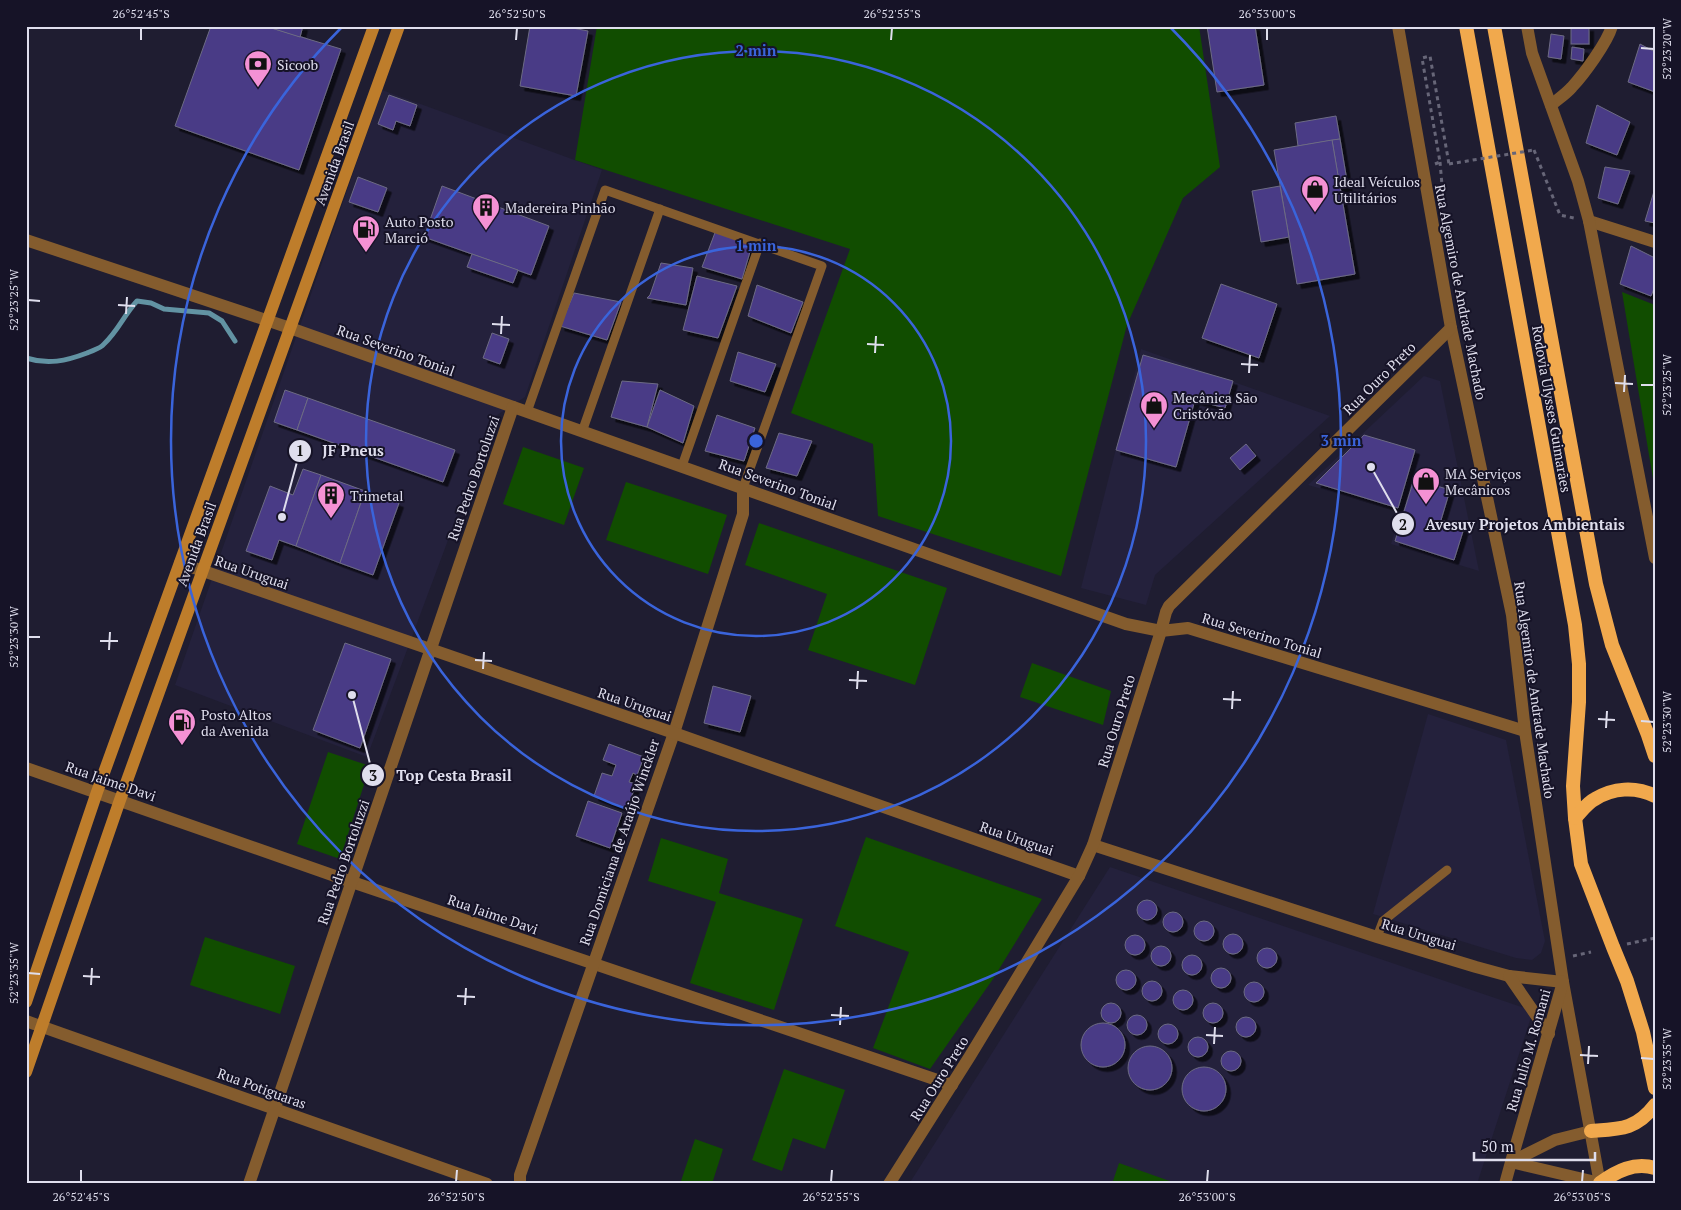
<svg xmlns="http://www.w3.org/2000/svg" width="1681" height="1210" viewBox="0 0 1681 1210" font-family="'PT Serif',serif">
  <defs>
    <filter id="shadow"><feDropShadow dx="4.5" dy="4.5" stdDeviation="0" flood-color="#0009"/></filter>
  </defs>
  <rect width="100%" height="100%" fill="#1f1d31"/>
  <!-- built -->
  <g fill="#24213c">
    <polygon points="382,90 602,170 525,397 494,417 367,757 175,685"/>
    <polygon points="1141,349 1330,416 1155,575 1146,605 1081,588"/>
    <polygon points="1424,376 1440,381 1479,571 1391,544 1401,512 1308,485"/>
    <polygon points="1428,714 1506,740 1545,941 1541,953 1532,960 1516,958 1373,914"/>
    <polygon points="1110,867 1533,1011 1477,1184 909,1184"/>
  </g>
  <!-- green -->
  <g fill="#114d00">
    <polygon points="597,26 1199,26 1220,167 1183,198 1127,325 1061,576 878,516 873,444 791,413 850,249 575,160"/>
    <polygon points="1622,292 1655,305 1655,485 1654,485"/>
    <polygon points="523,447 584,468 564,525 503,504"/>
    <polygon points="626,482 727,515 708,574 606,540"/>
    <polygon points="759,523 947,588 915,685 808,650 827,594 745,565"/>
    <polygon points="1032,663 1111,691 1103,725 1020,697"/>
    <polygon points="328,752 370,766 340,859 297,844"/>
    <polygon points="866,837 1042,899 993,979 930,1069 873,1048 909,952 835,926"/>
    <polygon points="661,838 728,859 719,893 803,919 774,1010 690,983 716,902 648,881"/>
    <polygon points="205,937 295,966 280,1014 190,985"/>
    <polygon points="784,1069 845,1090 825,1149 793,1138 782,1171 752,1160"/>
    <polygon points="695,1139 723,1149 712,1184 680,1184"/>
    <polygon points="1119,1163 1178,1184 1112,1184"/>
  </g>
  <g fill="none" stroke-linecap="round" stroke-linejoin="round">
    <!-- stream -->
    <path stroke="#6293a3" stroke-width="5" d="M 26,358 C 48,365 66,361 87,353 C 93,350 100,349 104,344 C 118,331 124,315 137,301 L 151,303 L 164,309 L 209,313 L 222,321 L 235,341"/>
  </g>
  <!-- building -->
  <g fill="#483a86" stroke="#6d6b84" filter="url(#shadow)">
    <polygon points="211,26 265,26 341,49 299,170 175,126"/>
    <polygon points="265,26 303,26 300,37"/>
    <polygon points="530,26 562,26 588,31 576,96 520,86"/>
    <polygon points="1207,26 1255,26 1264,85 1217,92"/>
    <rect x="1571" y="27" width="18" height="17"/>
    <polygon points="1551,34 1564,36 1561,59 1548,57"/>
    <polygon points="1640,44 1655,52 1655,92 1628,82"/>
    <polygon points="1572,47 1584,49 1583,61 1571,59"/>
    <polygon points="389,95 417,105 410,126 396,121 393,130 378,124"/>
    <polygon points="1597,105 1630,122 1617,155 1586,143"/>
    <polygon points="1336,116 1340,139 1298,146 1295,123"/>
    <polygon points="1340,139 1348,187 1340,188 1332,140"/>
    <polygon points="1332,140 1355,274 1297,284 1274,150"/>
    <polygon points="1605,167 1630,171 1618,204 1598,198"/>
    <polygon points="358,177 387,188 378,212 349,202"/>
    <polygon points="442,186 549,226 531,275 424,237"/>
    <polygon points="1280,186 1289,237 1261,242 1252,191"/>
    <polygon points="1655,188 1655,223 1645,221"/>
    <polygon points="716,230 752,245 742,279 702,267"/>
    <polygon points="1631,246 1655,258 1655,286 1651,296 1620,284"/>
    <polygon points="472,254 518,270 513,283 467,267"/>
    <polygon points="661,263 693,268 686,305 647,298 650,295"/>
    <polygon points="697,276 737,286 718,338 683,330"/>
    <polygon points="1221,284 1277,304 1259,358 1202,338"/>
    <polygon points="757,285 803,302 791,333 748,316"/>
    <polygon points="574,293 621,302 607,340 560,326"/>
    <polygon points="492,333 509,339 500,364 483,358"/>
    <polygon points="738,352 776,364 765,392 730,381"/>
    <polygon points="1143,355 1233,381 1225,408 1195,400 1176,467 1116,450"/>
    <polygon points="622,381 658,384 647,427 611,417"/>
    <polygon points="285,390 308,398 297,430 274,422"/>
    <polygon points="660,390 694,406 683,443 647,427"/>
    <polygon points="308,398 455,450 443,482 297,430"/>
    <polygon points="717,415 755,428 744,461 705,451"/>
    <polygon points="779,433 812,441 797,476 766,468"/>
    <polygon points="1364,435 1415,450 1398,508 1316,483"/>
    <polygon points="1246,444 1256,456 1240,470 1230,458"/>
    <polygon points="303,469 321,475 296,546 279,540 272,560 246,551 270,486 293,495"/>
    <polygon points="321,475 365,491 340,563 296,546"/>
    <polygon points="1414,479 1450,490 1441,520 1464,528 1454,560 1395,541"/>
    <polygon points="365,491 399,503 373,575 340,563"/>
    <polygon points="345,643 391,659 360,748 313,730"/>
    <polygon points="713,686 751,696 740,732 704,723"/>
    <polygon points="609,744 644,757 637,775 633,773 629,782 636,784 627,809 594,796 602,773 612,776 616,765 603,760"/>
    <polygon points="588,801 622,813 610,848 576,836"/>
    <circle cx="1147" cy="910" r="10"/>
    <circle cx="1173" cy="922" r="10"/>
    <circle cx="1204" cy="931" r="10"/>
    <circle cx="1233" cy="944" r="10"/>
    <circle cx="1135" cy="945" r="10"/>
    <circle cx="1161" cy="956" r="10"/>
    <circle cx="1267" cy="958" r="10"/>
    <circle cx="1192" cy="965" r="10"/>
    <circle cx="1221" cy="978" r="10"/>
    <circle cx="1126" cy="980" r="10"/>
    <circle cx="1152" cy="991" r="10"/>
    <circle cx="1254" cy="992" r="10"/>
    <circle cx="1183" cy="1000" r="10"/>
    <circle cx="1111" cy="1013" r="10"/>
    <circle cx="1213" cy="1013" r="10"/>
    <circle cx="1137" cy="1025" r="10"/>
    <circle cx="1246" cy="1027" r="10"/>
    <circle cx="1103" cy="1045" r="22"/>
    <circle cx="1168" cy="1034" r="10"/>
    <circle cx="1198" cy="1047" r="10"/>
    <circle cx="1150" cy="1068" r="22"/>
    <circle cx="1231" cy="1061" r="10"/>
    <circle cx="1204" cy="1089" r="22"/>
  </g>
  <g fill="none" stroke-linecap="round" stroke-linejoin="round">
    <!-- path -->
    <g stroke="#676678" stroke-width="3" stroke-dasharray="4 4" stroke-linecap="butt">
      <polyline points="1534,150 1560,215 1574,218"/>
      <polyline points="1440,162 1442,185"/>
      <polyline points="1435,164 1440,162 1422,58 1430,56 1449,164"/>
      <polyline points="1627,944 1655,938"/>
      <polyline points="1573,956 1591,952"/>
    </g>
    <!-- service -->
    <g stroke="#845c2e" stroke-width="9">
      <polyline points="527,412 605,190 822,266 743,488"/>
      <polyline points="582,432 660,209"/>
      <polyline points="682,466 760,243"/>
      <polyline points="1377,937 1383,921 1447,870"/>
    </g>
    <!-- minor -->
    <g stroke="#845c2e" stroke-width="12">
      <path d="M 1551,105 C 1558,99 1566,94 1572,87 C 1584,74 1607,43 1612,26"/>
      <polyline points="1589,221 1655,242"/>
      <polyline points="26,240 290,328 1126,624 1161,631 1188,628 1525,731"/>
      <polyline points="26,768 352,882 952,1085"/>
      <polyline points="26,1021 487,1184"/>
      <polyline points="249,1184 513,407"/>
      <polyline points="520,1184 520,1175 674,733 743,514 743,488"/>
      <polyline points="1505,1184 1511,1162"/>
    </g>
    <!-- tertiary -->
    <g stroke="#845c2e" stroke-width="12">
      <polyline points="1398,26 1451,328 1512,615 1525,731 1563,982 1600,1184"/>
      <polyline points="1527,26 1532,53 1578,181 1589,221 1655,558"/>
      <polyline points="180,563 674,733 1079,876"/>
      <polyline points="1093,845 1377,937 1476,967 1509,976 1563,982 1511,1162"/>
      <polyline points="1509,976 1549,1034"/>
      <polyline points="1511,1162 1600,1183"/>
      <polyline points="1511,1162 1555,1140 1591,1131"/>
      <polyline points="889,1184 970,1056 1079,876 1093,845 1161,631 1166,612 1169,606 1451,328"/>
    </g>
    <!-- secondary -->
    <g stroke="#be7d2b" stroke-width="12">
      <polyline points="26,1002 97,792 374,26"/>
      <polyline points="26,1072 120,800 399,26"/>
    </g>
    <!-- trunk -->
    <g stroke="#f1a94d" stroke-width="14">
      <polyline points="1466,26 1575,625 1579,664 1579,702 1573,786 1575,818 1581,864 1613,947 1627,981 1643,1032 1655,1088"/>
      <polyline points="1494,26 1596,584 1612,645 1648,735 1655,756"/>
      <path d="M 1575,818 C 1581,812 1587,803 1595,799 C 1613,788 1635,786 1655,796"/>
      <path d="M 1591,1131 C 1619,1129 1636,1130 1655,1105"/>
      <path d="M 1600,1183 C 1617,1171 1634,1162 1655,1168"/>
    </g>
    <!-- path-bridge -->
    <polyline stroke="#676678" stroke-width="3" stroke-dasharray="4 4" stroke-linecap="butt" points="1449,164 1534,150"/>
  </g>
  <!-- ticks -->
  <path fill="none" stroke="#dfdeed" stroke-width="2" d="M 141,40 L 141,28M 516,40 L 517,28M 891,40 L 892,28M 1267,40 L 1267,28M 1641,48 L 1654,49M 28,300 L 40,301M 118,305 L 135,306M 126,314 L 127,297M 492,324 L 510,325M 501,334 L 502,316M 867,344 L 884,345M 875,353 L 876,336M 1241,364 L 1258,365M 1249,373 L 1250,355M 1615,383 L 1633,384M 1641,385 L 1654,385M 1624,392 L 1625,375M 28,637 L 40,637M 100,641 L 118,641M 109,650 L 110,632M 475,660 L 492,661M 483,669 L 484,652M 849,680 L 867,681M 857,689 L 858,671M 1223,699 L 1241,700M 1232,709 L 1233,691M 1598,719 L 1615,720M 1641,721 L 1654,722M 1606,728 L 1607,711M 28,973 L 40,974M 83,976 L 100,977M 91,985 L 92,968M 457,996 L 475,997M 465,1005 L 466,988M 831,1015 L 849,1016M 840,1025 L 841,1007M 1206,1035 L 1223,1036M 1214,1044 L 1215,1027M 1580,1055 L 1598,1056M 1641,1058 L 1654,1059M 1588,1064 L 1589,1046M 81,1182 L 81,1170M 456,1182 L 457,1170M 831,1182 L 832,1170M 1207,1182 L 1208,1170M 1582,1182 L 1583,1170"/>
  <!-- distance rings -->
  <g fill="none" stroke="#3a64db" stroke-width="2.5">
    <circle cx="756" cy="441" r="195"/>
    <circle cx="756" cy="441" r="390"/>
    <path d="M1170 27A585 585 0 1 1 342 27"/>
  </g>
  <!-- icons -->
  <defs>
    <g id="bank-pin" transform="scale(1.4375)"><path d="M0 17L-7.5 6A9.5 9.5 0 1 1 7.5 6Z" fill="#f491d4" stroke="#161327"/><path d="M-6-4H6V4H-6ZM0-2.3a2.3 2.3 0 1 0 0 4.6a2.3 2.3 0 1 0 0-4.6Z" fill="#111"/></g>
    <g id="shop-pin" transform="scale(1.4375)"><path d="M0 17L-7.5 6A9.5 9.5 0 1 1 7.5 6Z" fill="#f491d4" stroke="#161327"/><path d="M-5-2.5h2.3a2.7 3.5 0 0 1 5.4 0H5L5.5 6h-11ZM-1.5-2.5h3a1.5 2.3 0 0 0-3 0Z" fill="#111"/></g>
    <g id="building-pin" transform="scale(1.4375)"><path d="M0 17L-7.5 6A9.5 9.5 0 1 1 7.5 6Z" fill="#f491d4" stroke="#161327"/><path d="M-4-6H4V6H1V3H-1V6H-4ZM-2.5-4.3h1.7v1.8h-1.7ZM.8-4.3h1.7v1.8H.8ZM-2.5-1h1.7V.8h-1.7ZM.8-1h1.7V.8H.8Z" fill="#111"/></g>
    <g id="fuel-pin" transform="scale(1.4375)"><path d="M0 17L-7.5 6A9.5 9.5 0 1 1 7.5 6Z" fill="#f491d4" stroke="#161327"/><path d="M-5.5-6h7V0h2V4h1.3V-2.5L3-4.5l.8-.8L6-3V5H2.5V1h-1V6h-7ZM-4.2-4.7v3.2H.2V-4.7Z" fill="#111"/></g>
  </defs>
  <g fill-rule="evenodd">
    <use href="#bank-pin" x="258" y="64"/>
    <use href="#shop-pin" x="1315" y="189"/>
    <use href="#building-pin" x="486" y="207"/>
    <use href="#fuel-pin" x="366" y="229"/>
    <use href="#shop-pin" x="1154" y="405"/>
    <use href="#shop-pin" x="1426" y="481"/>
    <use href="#building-pin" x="331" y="495"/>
    <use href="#fuel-pin" x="182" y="722"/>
  </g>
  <g text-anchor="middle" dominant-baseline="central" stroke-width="4" stroke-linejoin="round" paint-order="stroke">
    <!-- poi labels -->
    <g font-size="14" fill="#dfdeed" stroke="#161327" text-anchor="start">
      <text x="277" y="64">Sicoob</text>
      <text x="1334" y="181">Ideal Veículos<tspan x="1334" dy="16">Utilitários</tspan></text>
      <text x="505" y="207">Madereira Pinhão</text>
      <text x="385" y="221">Auto Posto<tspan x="385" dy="16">Marció</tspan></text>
      <text x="1173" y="397">Mecânica São<tspan x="1173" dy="16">Cristóvão</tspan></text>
      <text x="1445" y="473">MA Serviços<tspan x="1445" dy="16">Mecânicos</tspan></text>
      <text x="350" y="495">Trimetal</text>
      <text x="201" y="714">Posto Altos<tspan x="201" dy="16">da Avenida</tspan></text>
    </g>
    <!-- street labels -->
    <g font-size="14" fill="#dfdeed" stroke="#161327">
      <text transform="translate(334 163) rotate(-70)">Avenida Brasil</text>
      <text transform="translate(1461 292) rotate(79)">Rua Algemiro de Andrade Machado</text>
      <text transform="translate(396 350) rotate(20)">Rua Severino Tonial</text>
      <text transform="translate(1379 378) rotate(-45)">Rua Ouro Preto</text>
      <text transform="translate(1552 409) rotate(80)">Rodovia Ulysses Guimarães</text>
      <text transform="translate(473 478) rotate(-71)">Rua Pedro Bortoluzzi</text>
      <text transform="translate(778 484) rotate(20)">Rua Severino Tonial</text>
      <text transform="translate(196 544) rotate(-70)">Avenida Brasil</text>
      <text transform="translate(252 572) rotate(19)">Rua Uruguai</text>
      <text transform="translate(1262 635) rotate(17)">Rua Severino Tonial</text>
      <text transform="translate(1535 690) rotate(82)">Rua Algemiro de Andrade Machado</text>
      <text transform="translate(635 704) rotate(19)">Rua Uruguai</text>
      <text transform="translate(1116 721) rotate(-73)">Rua Ouro Preto</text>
      <text transform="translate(111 781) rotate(19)">Rua Jaime Davi</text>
      <text transform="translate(1017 838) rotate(19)">Rua Uruguai</text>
      <text transform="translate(619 842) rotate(-71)">Rua Domiciana de Araújo Winckler</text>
      <text transform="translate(343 862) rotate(-71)">Rua Pedro Bortoluzzi</text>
      <text transform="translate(493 914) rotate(19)">Rua Jaime Davi</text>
      <text transform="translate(1419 934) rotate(17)">Rua Uruguai</text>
      <text transform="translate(1528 1050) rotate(-74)">Rua Julio M. Romani</text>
      <text transform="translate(939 1078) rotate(-58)">Rua Ouro Preto</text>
      <text transform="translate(262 1088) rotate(20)">Rua Potiguaras</text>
    </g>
  </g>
  <circle cx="756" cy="441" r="8" fill="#3a64db" stroke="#161327" stroke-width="2.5"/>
  <g font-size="15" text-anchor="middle" font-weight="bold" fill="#3a64db" stroke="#161327" stroke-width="4" stroke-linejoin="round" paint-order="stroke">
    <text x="756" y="56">2 min</text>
    <text x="756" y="251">1 min</text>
    <text x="1341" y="446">3 min</text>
  </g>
  <!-- callouts -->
  <path fill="none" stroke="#dfdeed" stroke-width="2" d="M282 517L300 451M1371 467L1403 524M352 695L373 775"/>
  <g fill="#dfdeed" stroke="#161327" stroke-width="2">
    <circle cx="282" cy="517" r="5"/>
    <circle cx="1371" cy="467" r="5"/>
    <circle cx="352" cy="695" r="5"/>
    <circle cx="300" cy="451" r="12"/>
    <circle cx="1403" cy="524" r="12"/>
    <circle cx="373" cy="775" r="12"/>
  </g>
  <g font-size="15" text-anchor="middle" font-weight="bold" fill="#111">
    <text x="300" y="456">1</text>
    <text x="1403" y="530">2</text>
    <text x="373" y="781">3</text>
  </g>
  <g font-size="15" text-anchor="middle" font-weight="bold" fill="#dfdeed" stroke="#161327" stroke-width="4" stroke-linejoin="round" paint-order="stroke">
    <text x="353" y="456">JF Pneus</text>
    <text x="1525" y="530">Avesuy Projetos Ambientais</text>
    <text x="454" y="781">Top Cesta Brasil</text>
  </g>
  <!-- border -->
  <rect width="1681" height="1210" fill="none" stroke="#161327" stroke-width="55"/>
  <!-- scale -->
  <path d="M1474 1152v8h121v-8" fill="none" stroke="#dfdeed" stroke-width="2.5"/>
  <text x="1481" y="1152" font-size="15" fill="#dfdeed" stroke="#161327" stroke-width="4" paint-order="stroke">50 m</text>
  <rect x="28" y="28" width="1626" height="1154" fill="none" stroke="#dfdeed" stroke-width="2"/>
  <g font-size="12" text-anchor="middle" fill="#dfdeed">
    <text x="141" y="18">26°52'45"S</text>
    <text x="517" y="18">26°52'50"S</text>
    <text x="892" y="18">26°52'55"S</text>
    <text x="1267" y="18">26°53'00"S</text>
    <text transform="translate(1667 49) rotate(-90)" y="4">52°23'20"W</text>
    <text transform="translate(14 300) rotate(-90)" y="4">52°23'25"W</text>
    <text transform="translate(1667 385) rotate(-90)" y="4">52°23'25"W</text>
    <text transform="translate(14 637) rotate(-90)" y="4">52°23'30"W</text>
    <text transform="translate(1667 722) rotate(-90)" y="4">52°23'30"W</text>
    <text transform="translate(14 973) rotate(-90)" y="4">52°23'35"W</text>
    <text transform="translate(1667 1059) rotate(-90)" y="4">52°23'35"W</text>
    <text x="81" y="1201">26°52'45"S</text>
    <text x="456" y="1201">26°52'50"S</text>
    <text x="831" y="1201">26°52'55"S</text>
    <text x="1207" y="1201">26°53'00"S</text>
    <text x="1582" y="1201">26°53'05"S</text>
  </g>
</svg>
